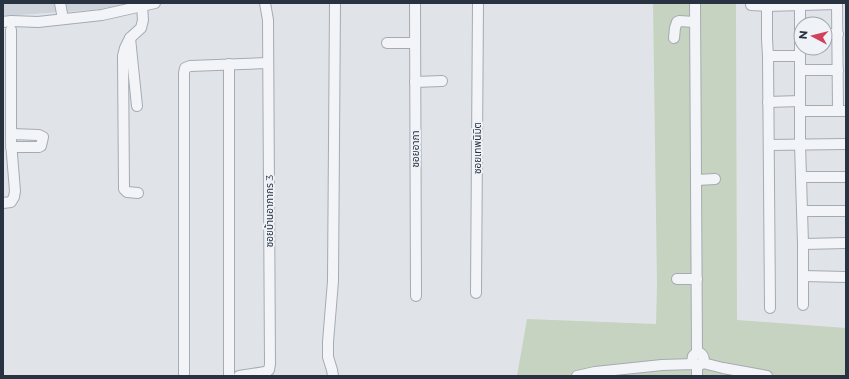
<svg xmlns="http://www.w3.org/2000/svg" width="849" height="379" viewBox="0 0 849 379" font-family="Montserrat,'Noto Sans Thai',sans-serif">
  <rect width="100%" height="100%" fill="#e0e4e9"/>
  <!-- built -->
  <polygon fill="#ced3db" points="3,3 130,3 105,9 3,16"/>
  <!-- green -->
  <polygon fill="#c6d3c0" points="653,3 736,3 737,320 846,328 846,376 517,376 527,319 656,324 657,285"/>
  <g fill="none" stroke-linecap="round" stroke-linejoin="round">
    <!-- minor casing -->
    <g stroke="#a5abb3" stroke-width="12">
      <g id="minor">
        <polyline points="60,3 63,19"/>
        <polyline points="415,3 416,296"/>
        <polyline points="695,3 697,353"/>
        <polyline points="800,3 800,144 803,244 803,305"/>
        <polyline points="837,3 838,111"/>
        <polyline points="751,5 767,6 837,4"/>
        <polyline points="767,6 767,39 768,56 770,308"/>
        <polyline points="3,22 11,21 38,22 102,15 155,3"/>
        <polyline points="825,34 838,34"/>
        <polyline points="130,38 137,106"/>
        <polyline points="674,38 675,28 677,22 679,21 695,22"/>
        <polyline points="387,43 415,43"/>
        <polyline points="768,56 800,56"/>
        <polyline points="229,64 229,376"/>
        <polyline points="801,70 838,70"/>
        <polyline points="415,82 442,81"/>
        <polyline points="768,102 800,101"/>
        <polyline points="800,111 846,111"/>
        <polyline points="11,134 39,135 43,137 41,146 39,147 11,147"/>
        <polyline points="769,145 846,144"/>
        <polyline points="801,177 846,177"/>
        <polyline points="697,180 715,179"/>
        <polyline points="138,193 127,192 124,189 123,56 125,48 130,38 141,28 143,20 142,6"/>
        <polyline points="3,203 11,202 14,197 15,191 11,142 11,30"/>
        <polyline points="802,211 846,211"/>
        <polyline points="803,244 846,243"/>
        <polyline points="803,276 846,277"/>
        <polyline points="677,279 697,279"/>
        <polyline points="476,293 478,3"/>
        <polyline points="703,363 723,368 767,376"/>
        <polyline points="184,376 184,73 185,68 190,66 268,63"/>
        <polyline points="239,376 265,372 269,370 270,364 268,20 265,3"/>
        <polyline points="333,376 332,370 328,357 328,342 333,281 335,3"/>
        <path d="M 577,376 L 595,372 L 662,365 L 694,364 L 700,365 L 704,361 C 704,357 703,355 700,353 L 695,354 L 693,356 L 692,362 L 694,364"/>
        <polyline points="697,376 697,365"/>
      </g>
    </g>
    <!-- minor -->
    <use href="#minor" stroke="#f2f4f7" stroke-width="10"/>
  </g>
  <g text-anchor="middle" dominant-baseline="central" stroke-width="4" stroke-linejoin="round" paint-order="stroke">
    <!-- street labels -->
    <g font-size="10" fill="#283241" stroke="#eff2f7">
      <text transform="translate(477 148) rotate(-90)">ซอยเทพนิมิต</text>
      <text transform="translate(415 149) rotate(-90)">ซอยอาภา</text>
      <text transform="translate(269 211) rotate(-90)">ซอยบ้านอาภากร 3</text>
    </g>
  </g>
  <!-- border -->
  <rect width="849" height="379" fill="none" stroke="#283241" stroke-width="8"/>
  <!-- north arrow -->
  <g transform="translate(813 36) rotate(277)"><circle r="19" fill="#eff2f7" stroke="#9fa5ae"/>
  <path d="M0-3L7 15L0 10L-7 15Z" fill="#d2415b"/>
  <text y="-6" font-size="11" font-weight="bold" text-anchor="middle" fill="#283241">N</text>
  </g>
</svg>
